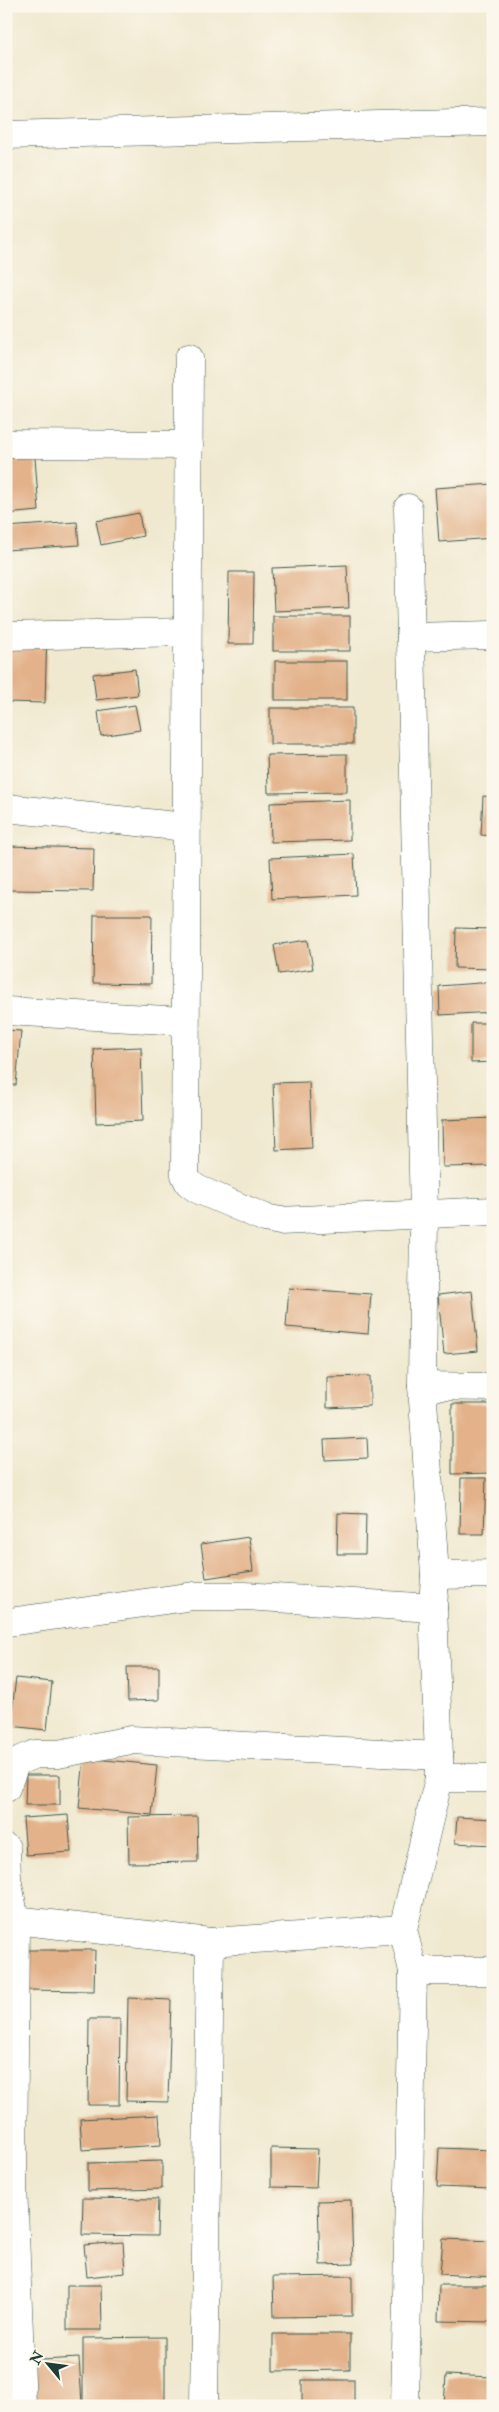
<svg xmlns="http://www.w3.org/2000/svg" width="499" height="2412" viewBox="0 0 499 2412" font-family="'IM FELL Double Pica',serif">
  <rect width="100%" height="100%" fill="#fbf7ec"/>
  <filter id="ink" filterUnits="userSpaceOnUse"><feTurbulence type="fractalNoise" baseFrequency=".02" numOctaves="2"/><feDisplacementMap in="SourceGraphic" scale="10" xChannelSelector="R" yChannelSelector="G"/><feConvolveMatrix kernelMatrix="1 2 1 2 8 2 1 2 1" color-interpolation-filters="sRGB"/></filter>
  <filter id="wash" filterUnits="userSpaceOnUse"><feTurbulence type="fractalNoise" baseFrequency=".0096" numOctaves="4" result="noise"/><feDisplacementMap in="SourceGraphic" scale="20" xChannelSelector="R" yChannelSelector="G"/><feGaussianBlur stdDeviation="1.12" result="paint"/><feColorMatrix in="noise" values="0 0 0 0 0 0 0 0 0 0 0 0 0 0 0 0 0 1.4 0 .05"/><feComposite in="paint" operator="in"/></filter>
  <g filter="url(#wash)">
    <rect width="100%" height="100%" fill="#f0e9d0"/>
    <g id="blocks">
      <!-- building -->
      <g fill="#e3b28b">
        <polygon points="34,445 39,511 6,514 6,447"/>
        <polygon points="493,484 493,538 439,542 435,488"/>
        <polygon points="139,513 143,536 101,545 96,521"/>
        <polygon points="77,522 79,545 6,550 6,527"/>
        <polygon points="347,565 349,608 274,611 272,568"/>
        <polygon points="229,572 254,572 253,644 228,644"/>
        <rect x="273" y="616" width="77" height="35"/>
        <polygon points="6,628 47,629 45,703 6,702"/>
        <rect x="275" y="661" width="72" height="39"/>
        <polygon points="135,669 138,695 96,700 93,674"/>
        <polygon points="135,705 140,730 101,736 98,711"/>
        <rect x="270" y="708" width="83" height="36"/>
        <polygon points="347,754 347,792 268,793 267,755"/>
        <polygon points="483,796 493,797 493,836 481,835"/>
        <polygon points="350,800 350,840 271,842 270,803"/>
        <polygon points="7,846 94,848 93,891 7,890"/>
        <polygon points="354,854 356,895 272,899 270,858"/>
        <polygon points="94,915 152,915 151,984 93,983"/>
        <polygon points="456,928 493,929 493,969 455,968"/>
        <polygon points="308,940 313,969 279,974 274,945"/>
        <polygon points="493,982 493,1012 440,1015 439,986"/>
        <polygon points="471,1023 493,1023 493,1062 471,1063"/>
        <polygon points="6,1030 21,1031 16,1085 6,1085"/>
        <polygon points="141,1047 143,1121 96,1123 94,1049"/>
        <polygon points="309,1082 312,1148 276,1150 273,1083"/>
        <polygon points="493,1118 493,1166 443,1167 442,1120"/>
        <rect x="490" y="1267" width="3" height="25"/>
        <polygon points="289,1288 371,1294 368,1334 286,1327"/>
        <polygon points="472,1291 478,1351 444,1354 438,1295"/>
        <polygon points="370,1376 370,1406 327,1408 327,1377"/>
        <polygon points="452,1404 493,1404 493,1473 452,1474"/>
        <polygon points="367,1438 368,1458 325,1460 324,1440"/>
        <polygon points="461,1478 486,1478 484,1534 460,1534"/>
        <polygon points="338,1513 366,1514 365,1554 337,1554"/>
        <polygon points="249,1537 253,1571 206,1578 201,1544"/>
        <polygon points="127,1667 159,1667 159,1700 128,1701"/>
        <polygon points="16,1678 52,1682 47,1730 10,1726"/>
        <polygon points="84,1758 157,1765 152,1815 79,1808"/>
        <polygon points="26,1775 60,1775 60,1805 25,1805"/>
        <polygon points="68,1815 71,1852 26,1855 23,1818"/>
        <polygon points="197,1816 198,1862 129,1863 128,1817"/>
        <polygon points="457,1817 493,1819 493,1845 455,1843"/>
        <polygon points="28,1950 95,1950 94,1991 27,1990"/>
        <polygon points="128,1998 171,2000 168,2102 126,2101"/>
        <polygon points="89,2019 120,2019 119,2105 88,2105"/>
        <polygon points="159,2115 161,2145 82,2150 80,2119"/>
        <polygon points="271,2148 318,2149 316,2188 271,2187"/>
        <polygon points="439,2148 493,2150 493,2189 437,2187"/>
        <polygon points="162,2161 162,2189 88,2191 88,2163"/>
        <polygon points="83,2198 158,2199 157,2236 82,2235"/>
        <polygon points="351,2200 353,2264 320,2265 318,2201"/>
        <polygon points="443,2239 493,2241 493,2277 440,2274"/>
        <polygon points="123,2242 125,2273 87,2277 84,2245"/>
        <polygon points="352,2276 352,2316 274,2317 273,2277"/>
        <polygon points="67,2285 101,2285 102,2330 67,2330"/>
        <polygon points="439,2285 493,2285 493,2322 438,2321"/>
        <polygon points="273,2334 350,2334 350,2370 273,2371"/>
        <polygon points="165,2337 165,2406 83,2406 83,2338"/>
        <polygon points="79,2358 82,2404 26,2406 23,2361"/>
        <polygon points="446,2375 493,2377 493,2406 444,2406"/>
        <rect x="302" y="2380" width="52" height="26"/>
      </g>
    </g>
  </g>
  <g filter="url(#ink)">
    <use href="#blocks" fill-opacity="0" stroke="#3e574b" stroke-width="1"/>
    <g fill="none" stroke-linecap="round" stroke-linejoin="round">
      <!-- street casing -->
      <g stroke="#3e574b" stroke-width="29">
        <g id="street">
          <polyline points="6,135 493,122"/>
          <polyline points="189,358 185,1175 189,1183 197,1189 265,1218 280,1221 493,1211"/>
          <polyline points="6,444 189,445"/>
          <polyline points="6,636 187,632"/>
          <polyline points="411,637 493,635"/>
          <polyline points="6,808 185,827"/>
          <polyline points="6,1011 184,1021"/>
          <polyline points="422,1386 493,1387"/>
          <polyline points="435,1575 493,1574"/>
          <polyline points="9,1622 194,1596 245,1596 433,1608"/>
          <polyline points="439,1778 493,1778"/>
          <polyline points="6,1788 16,1762 35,1754 58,1754 131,1740 439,1756"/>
          <polyline points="6,1848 7,1878 15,1920 13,2185 22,2406"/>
          <polyline points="15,1920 210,1942 403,1929"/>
          <polyline points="413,1971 493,1971"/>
          <polyline points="204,2406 210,1942"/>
          <polyline points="405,2406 413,1971 403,1929 439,1778 439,1756 433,1608 435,1575 422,1386 424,1215 408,508"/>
        </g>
      </g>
      <!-- street -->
      <use href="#street" stroke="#fff" stroke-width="28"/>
    </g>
  </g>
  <!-- margin -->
  <rect width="499" height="2412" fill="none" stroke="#fbf7ec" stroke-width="25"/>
  <!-- north arrow -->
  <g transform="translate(48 2364) rotate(299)" stroke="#fbf7ec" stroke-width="4" paint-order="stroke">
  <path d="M0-4L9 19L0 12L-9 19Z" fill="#1f3d34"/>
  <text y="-8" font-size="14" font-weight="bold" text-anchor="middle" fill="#1f3d34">N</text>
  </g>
</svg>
